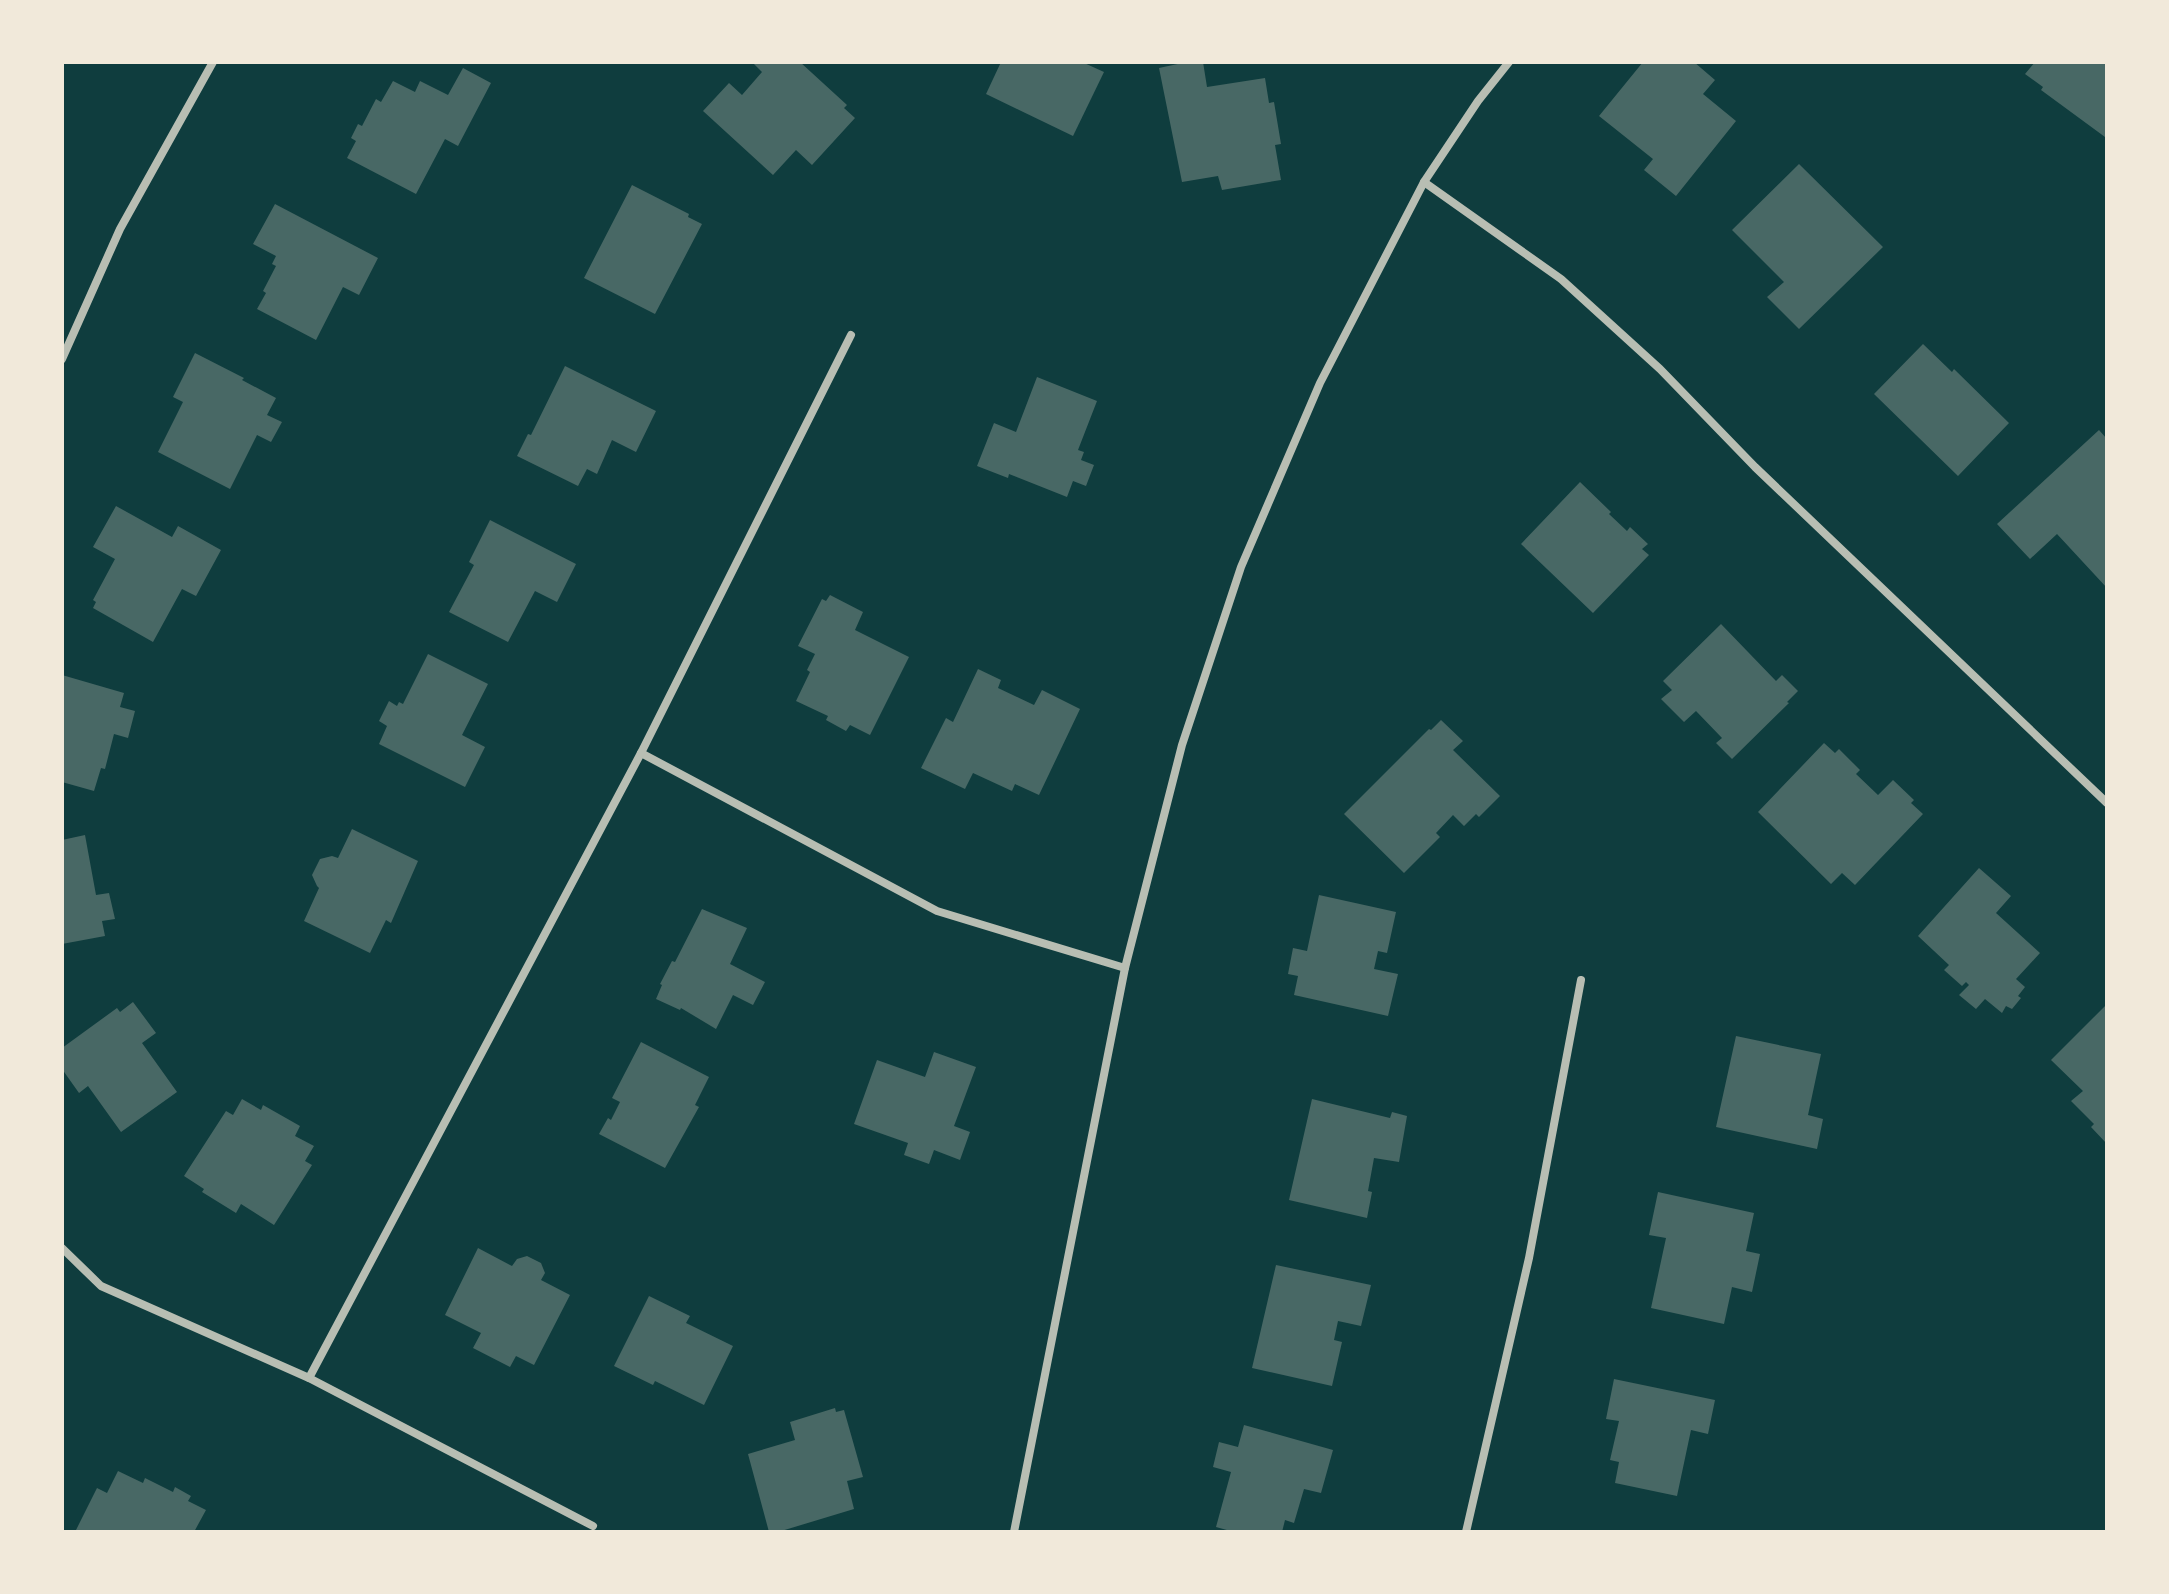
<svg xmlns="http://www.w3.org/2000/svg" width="2169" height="1594" viewBox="0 0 2169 1594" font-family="Helvetica,sans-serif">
  <rect width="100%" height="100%" fill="#0f3d3e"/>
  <!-- building -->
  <g fill="#486865">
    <polygon points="752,62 800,62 847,105 844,108 855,118 812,165 796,150 773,175 703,111 729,83 742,95 762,72"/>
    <polygon points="1001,62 1082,62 1104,72 1073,136 986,94"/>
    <polygon points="1187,62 1203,62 1207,87 1265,78 1269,103 1274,102 1281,144 1275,145 1281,180 1222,190 1218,176 1182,182 1159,68"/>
    <polygon points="1643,62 1694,62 1715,80 1703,94 1736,121 1676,196 1644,170 1653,159 1599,116"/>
    <polygon points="2035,62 2107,62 2107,135 2105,137 2041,90 2043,87 2025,74"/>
    <polygon points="463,68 491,83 458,146 445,139 416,194 347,158 356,141 351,138 358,124 362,126 376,99 381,102 393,81 415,92 420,81 448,95"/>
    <polygon points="1799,164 1883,247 1799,329 1767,297 1784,282 1732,230"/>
    <polygon points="632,185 689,214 688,217 702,224 655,314 584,278"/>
    <polygon points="275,204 378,258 359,295 343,287 316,340 257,309 266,293 263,291 276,266 272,264 276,256 253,244"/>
    <polygon points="1923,344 1952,372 1954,369 2009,423 1958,476 1874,394"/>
    <polygon points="195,353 244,378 242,380 276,398 267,415 282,422 271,442 257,435 230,489 158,452 183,402 173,397"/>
    <polygon points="565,366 656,411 636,452 612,440 597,474 587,469 578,486 517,456 528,434 531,435"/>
    <polygon points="1037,377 1097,401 1078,450 1084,452 1081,460 1094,465 1086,486 1073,481 1067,497 1009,474 1008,478 977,466 994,423 1016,432"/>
    <polygon points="2099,430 2107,439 2107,588 2057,534 2030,559 1997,524"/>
    <polygon points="1580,482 1611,512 1609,514 1627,531 1630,527 1648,544 1642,549 1649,555 1593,613 1521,544"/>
    <polygon points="116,506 172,537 178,526 221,550 196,596 182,589 153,642 93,608 96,602 93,600 115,559 93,547"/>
    <polygon points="490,520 576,564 557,602 535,591 508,642 449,612 474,565 469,562"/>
    <polygon points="830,595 863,612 855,630 909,657 870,735 850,725 846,731 826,720 828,716 796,701 810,672 807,670 815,654 798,646 822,599 826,601"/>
    <polygon points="1721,624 1776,681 1782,675 1798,691 1787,702 1789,703 1732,759 1716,743 1722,738 1696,711 1684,722 1661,699 1672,690 1663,681"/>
    <polygon points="428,654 488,684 462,735 485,747 465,787 379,744 387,726 379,721 389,701 397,706 399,702 403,704"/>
    <polygon points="978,669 1001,680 998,688 1034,705 1042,690 1080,709 1039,795 1015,784 1012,791 973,773 965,789 921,768 946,718 953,722"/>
    <polygon points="62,675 124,693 120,707 135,711 128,738 114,734 105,769 101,768 94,791 62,782"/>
    <polygon points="1441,720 1463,741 1453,750 1500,796 1479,817 1476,814 1464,826 1453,815 1436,833 1440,837 1404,873 1344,814 1429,729 1431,730"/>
    <polygon points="1824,743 1835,753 1839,749 1860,770 1856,774 1878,795 1893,780 1914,800 1911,803 1923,814 1855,885 1842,873 1831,884 1758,812"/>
    <polygon points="352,829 418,861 391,923 386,920 370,953 304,921 319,888 317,886 312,875 320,859 332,856 338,858"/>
    <polygon points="85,835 96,895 109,893 115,919 102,921 105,936 62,944 62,840"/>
    <polygon points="1979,868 2011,896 1996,913 2040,953 2016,979 2025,987 2018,996 2021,998 2012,1009 2006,1006 2002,1013 1985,999 1976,1009 1959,995 1969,985 1966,982 1962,986 1944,970 1949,965 1918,936"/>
    <polygon points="1319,895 1396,912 1387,953 1378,951 1374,969 1398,974 1388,1016 1294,995 1298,976 1288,974 1293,948 1307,951"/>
    <polygon points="702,909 747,928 730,964 765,982 753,1005 733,995 716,1029 681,1008 680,1010 656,999 662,985 660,984 672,961 675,962"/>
    <polygon points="133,1002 156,1033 142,1043 177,1092 121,1132 88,1086 79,1093 62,1069 62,1048 117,1008 120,1012"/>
    <polygon points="2107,1004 2107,1144 2091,1127 2094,1124 2071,1101 2083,1091 2051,1060"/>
    <polygon points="1736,1036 1821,1054 1808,1115 1823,1119 1817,1149 1716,1127"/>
    <polygon points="641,1042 709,1077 695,1105 699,1107 665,1168 599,1134 608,1118 611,1120 620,1102 612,1098"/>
    <polygon points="934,1052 976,1067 954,1126 970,1132 960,1160 934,1150 929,1164 904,1155 908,1143 854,1124 877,1060 925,1077"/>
    <polygon points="242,1099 261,1110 263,1105 300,1126 295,1136 314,1146 305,1161 312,1165 274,1225 241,1204 236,1213 202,1192 204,1189 184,1176 226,1111 233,1115"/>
    <polygon points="1312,1099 1390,1118 1392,1112 1407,1116 1399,1162 1374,1158 1368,1191 1372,1192 1367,1218 1289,1200"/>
    <polygon points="1658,1192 1754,1213 1746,1251 1760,1254 1752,1292 1732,1287 1724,1324 1651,1308 1666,1238 1649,1235"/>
    <polygon points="478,1248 512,1266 517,1259 527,1256 541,1263 545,1273 541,1280 570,1295 534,1365 516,1356 510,1367 473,1348 481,1333 445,1315"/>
    <polygon points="1276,1265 1371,1285 1361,1326 1338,1321 1334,1340 1342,1342 1332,1386 1252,1368"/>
    <polygon points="649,1296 690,1316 686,1323 733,1346 704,1405 655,1381 653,1385 614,1366"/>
    <polygon points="1614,1379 1715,1400 1708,1434 1691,1430 1677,1496 1615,1483 1619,1462 1610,1460 1619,1421 1606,1419"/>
    <polygon points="835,1408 836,1412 844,1410 863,1477 847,1481 854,1509 778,1532 769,1532 748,1454 795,1440 790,1422"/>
    <polygon points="1244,1425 1333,1450 1321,1493 1304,1489 1294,1523 1285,1520 1282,1532 1234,1532 1216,1527 1231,1472 1213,1467 1219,1442 1238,1447"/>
    <polygon points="118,1471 143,1483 145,1478 173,1492 175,1487 191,1496 188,1501 206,1510 194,1532 80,1532 76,1530 97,1488 107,1493"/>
  </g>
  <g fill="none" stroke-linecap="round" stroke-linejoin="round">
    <!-- minor -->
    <g stroke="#b8beb3" stroke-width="8">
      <polyline points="1424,182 1561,279 1660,369 1755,467 2107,803"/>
      <polyline points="62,359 120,229 213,62"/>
      <polyline points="641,753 937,911 1125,968"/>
      <polyline points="62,1248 101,1286 309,1378 593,1526"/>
      <polyline points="309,1378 641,753 851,335"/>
      <polyline points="1014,1532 1125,968 1182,745 1241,567 1320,383 1424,182 1478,101 1509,62"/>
      <polyline points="1466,1532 1529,1258 1581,980"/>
    </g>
  </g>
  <!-- border -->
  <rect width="2169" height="1594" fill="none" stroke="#f1e9da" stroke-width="128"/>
</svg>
